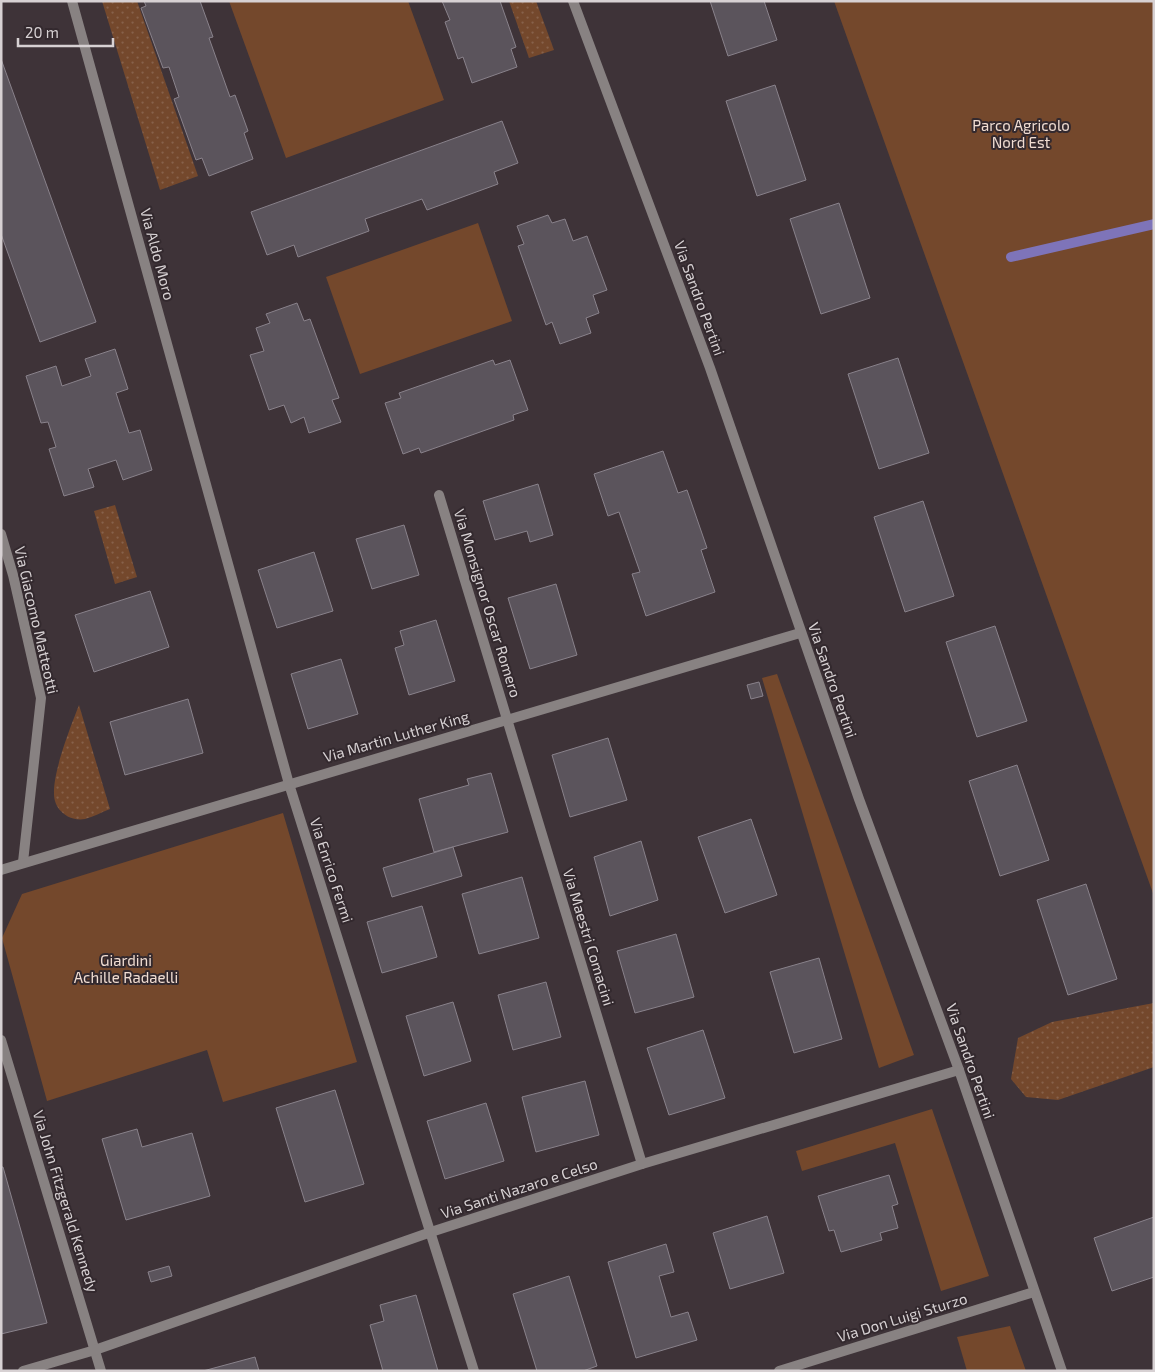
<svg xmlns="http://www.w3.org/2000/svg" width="1155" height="1372" viewBox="0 0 1155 1372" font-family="'Exo 2',sans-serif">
  <defs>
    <pattern id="grass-dots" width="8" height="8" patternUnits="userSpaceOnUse" patternTransform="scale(1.25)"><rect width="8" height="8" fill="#74482c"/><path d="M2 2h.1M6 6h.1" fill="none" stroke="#87614a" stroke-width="1.8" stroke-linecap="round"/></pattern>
  </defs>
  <rect width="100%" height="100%" fill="#3e3338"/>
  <!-- grass -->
  <g fill="url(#grass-dots)">
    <polygon points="102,1 137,1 198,176 160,190"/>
    <polygon points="509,1 536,1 554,50 529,58"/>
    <polygon points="115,505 137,577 115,584 94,511"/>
    <path d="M 79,705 L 110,809 C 102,812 93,817 85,819 C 79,820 72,819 67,816 C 61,812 57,808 55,801 C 49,780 71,726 79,705 Z"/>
    <polygon points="1154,1003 1154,1067 1058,1100 1026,1097 1011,1079 1018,1038 1052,1022"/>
  </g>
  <!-- green -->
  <g fill="#74482c">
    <polygon points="229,1 408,1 444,100 286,158"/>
    <polygon points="834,1 1154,1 1154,896"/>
    <polygon points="478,223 512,321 360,374 326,277"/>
    <polygon points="777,674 914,1055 879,1068 762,678"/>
    <polygon points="283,813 357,1062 223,1102 207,1050 47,1101 2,938 22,894"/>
    <polygon points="932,1109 989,1276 941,1291 895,1143 802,1171 796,1151"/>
    <polygon points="1010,1326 1026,1371 967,1371 957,1337"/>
  </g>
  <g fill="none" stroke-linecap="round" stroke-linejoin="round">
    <!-- stream -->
    <polyline stroke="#7e74b9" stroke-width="10" points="1011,257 1154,224"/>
  </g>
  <!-- building -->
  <g fill="#5b545c" stroke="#89828b">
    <polygon points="144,1 200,1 213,37 209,38 230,97 235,95 248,131 244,133 253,159 209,176 202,158 196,160 174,99 179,97 169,67 163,68 141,8 146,6"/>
    <polygon points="442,1 500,1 516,47 511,49 517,67 472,83 463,57 458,59 445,22 450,20"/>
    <polygon points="710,1 764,1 777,40 728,56"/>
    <polygon points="1,59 96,322 40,342 1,234"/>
    <polygon points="775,85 806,180 757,196 726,101"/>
    <polygon points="502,121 518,163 494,172 498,184 427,210 422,199 365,219 369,231 298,257 294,245 267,255 251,212"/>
    <polygon points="839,203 870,298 821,314 790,219"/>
    <polygon points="548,215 552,223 565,219 573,241 587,236 607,290 593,295 599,313 586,318 591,333 560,344 552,322 546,325 518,246 524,244 517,226"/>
    <polygon points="297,303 304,321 310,319 339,398 332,400 341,422 309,433 304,417 291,423 284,405 269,410 250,355 264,351 256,328 270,323 266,314"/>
    <polygon points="115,349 128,389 116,393 129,433 140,430 152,470 123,480 116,460 88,469 94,487 64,496 49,449 56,447 48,422 41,423 26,376 56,366 62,386 91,376 85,359"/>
    <polygon points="898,358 929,453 879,469 848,374"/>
    <polygon points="493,360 495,365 510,360 528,410 513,415 514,420 421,453 419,448 403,454 385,403 401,398 399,393"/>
    <polygon points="663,451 678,493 687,490 707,548 701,550 715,592 646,616 632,574 640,572 619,512 608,516 594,474"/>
    <polygon points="538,484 553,535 530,542 527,531 495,540 483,501"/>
    <polygon points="923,501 954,596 905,612 874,517"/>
    <polygon points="404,525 419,575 372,589 356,539"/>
    <polygon points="314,552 333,611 277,628 258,570"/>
    <polygon points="556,584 577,655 530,669 508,598"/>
    <polygon points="150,591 169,647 94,672 75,615"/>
    <polygon points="436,620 455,681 409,695 395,648 404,645 400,631"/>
    <polygon points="995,626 1027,721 977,737 946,642"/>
    <polygon points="341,659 358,714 308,729 291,674"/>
    <polygon points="759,682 763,696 751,699 747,685"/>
    <polygon points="188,699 203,753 125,775 110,722"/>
    <polygon points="608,738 627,800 570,817 552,755"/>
    <polygon points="1017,765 1049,860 1000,876 969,781"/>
    <polygon points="491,773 508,832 434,852 419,799 469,785 467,779"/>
    <polygon points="751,819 777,895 725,913 698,837"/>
    <polygon points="641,841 658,900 610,916 594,857"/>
    <polygon points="453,847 462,876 392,897 383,868"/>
    <polygon points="522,877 539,938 479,954 462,894"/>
    <polygon points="1086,884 1117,979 1068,995 1037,900"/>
    <polygon points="422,906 437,957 382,973 367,922"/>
    <polygon points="676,934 694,997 635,1013 617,951"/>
    <polygon points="819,958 842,1039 794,1053 770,972"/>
    <polygon points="546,982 561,1037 513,1050 498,995"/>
    <polygon points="453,1002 471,1061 424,1076 406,1016"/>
    <polygon points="703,1030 725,1098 669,1115 647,1048"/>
    <polygon points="585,1081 599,1135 536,1152 522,1097"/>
    <polygon points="335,1090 364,1184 305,1202 276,1108"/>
    <polygon points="486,1103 504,1161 445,1179 427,1121"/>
    <polygon points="137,1129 142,1147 192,1133 210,1196 126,1220 102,1139"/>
    <polygon points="1,1167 3,1167 47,1323 1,1334"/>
    <polygon points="889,1175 898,1204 892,1206 898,1228 880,1233 882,1240 841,1252 834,1230 829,1231 818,1196"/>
    <polygon points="767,1216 784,1273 730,1289 713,1233"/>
    <polygon points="1154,1217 1154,1277 1112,1291 1094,1238"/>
    <polygon points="666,1244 674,1272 659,1276 671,1317 688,1312 697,1340 636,1358 608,1262"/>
    <polygon points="169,1266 172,1276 151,1282 148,1272"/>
    <polygon points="569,1276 597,1366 583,1371 537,1371 513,1294"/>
    <polygon points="416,1295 438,1371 383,1371 370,1325 384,1321 380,1305"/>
    <polygon points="255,1357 259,1371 203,1371"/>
  </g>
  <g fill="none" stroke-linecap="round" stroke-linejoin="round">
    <!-- minor -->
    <g stroke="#888282" stroke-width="10">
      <polyline points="72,1 289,784 474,1371"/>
      <polyline points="573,1 710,368 859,799 959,1070 1062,1371"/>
      <polyline points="439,495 642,1164"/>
      <polyline points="1,534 13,575 41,698 23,862"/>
      <polyline points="1,870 800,633"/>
      <polyline points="1,1040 101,1371"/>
      <polyline points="23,1371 95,1350 431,1232 642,1164 959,1070"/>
      <polyline points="779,1371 1034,1292"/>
    </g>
  </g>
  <g text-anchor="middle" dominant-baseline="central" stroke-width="4" stroke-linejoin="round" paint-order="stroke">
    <!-- park labels -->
    <g font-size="15" fill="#f1ddd2" stroke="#33292e">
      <text x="1021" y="125">Parco Agricolo<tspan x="1021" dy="17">Nord Est</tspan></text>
      <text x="126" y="960">Giardini<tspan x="126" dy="17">Achille Radaelli</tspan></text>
    </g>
    <!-- street labels -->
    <g font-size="15" fill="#d7d1d3" stroke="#33292e">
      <text transform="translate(158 254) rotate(75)">Via Aldo Moro</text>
      <text transform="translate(700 298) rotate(70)">Via Sandro Pertini</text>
      <text transform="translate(488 603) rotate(73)">Via Monsignor Oscar Romero</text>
      <text transform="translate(37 620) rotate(77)">Via Giacomo Matteotti</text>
      <text transform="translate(833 680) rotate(71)">Via Sandro Pertini</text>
      <text transform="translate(396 736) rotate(-16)">Via Martin Luther King</text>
      <text transform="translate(332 870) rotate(72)">Via Enrico Fermi</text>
      <text transform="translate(589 937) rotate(73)">Via Maestri Comacini</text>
      <text transform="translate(971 1061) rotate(71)">Via Sandro Pertini</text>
      <text transform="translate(519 1188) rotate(-18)">Via Santi Nazaro e Celso</text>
      <text transform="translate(66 1201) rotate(73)">Via John Fitzgerald Kennedy</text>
      <text transform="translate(902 1317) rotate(-17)">Via Don Luigi Sturzo</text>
    </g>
  </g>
  <!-- border -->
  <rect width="1155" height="1372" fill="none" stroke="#d7d1d3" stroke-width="5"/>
  <!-- scale -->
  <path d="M18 38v8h95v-8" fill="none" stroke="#d7d1d3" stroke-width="2.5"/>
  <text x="25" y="38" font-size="15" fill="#d7d1d3" stroke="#33292e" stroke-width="4" paint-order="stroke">20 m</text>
</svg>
